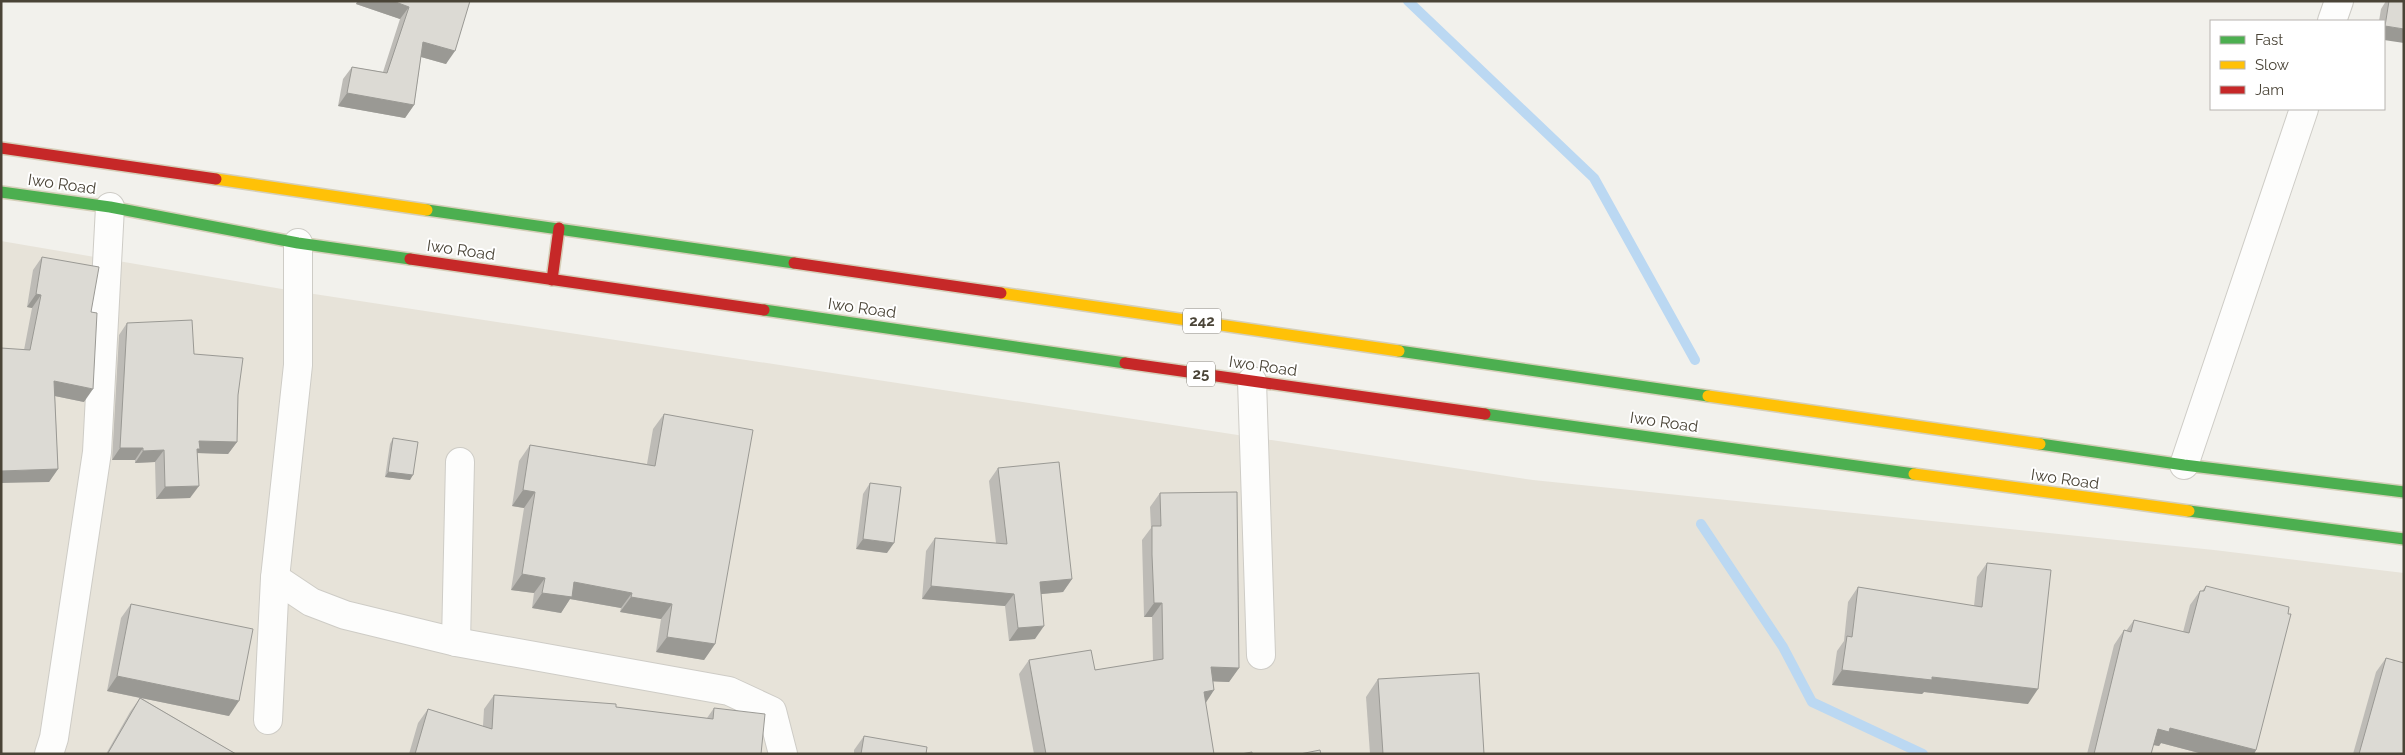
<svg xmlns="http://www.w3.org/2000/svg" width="2405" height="755" viewBox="0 0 2405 755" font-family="Raleway,sans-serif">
  <rect width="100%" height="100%" fill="#f2f1ec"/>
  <!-- residential -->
  <polygon fill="#e7e3d9" points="1,241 288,290 1533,480 2214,550 2404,573 2404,754 1,754"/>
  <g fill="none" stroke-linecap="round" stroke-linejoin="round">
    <!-- stream -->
    <g stroke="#bbd8f2" stroke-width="10">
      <polyline points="1408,1 1594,178 1695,360"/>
      <polyline points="1701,524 1783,647 1812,702 1923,754"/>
    </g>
    <!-- street casing -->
    <g stroke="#ceccc6" stroke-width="30">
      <g id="street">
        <polyline points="2332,21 2339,1"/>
        <polyline points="1252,381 1261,655"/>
        <polyline points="2184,465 2304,109"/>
        <polyline points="275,578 311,602 345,615 456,642 729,691 772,711 783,754"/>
        <polyline points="456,642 460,462"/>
        <polyline points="268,720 275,578 298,365 298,243"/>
        <polyline points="49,754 54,738 97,452 110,207"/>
      </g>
    </g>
    <!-- fast casing -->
    <g stroke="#d5cfb9" stroke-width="14">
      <g id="fast">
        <polyline points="1,192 110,207 298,243 410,259"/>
        <polyline points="427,210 794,263"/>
        <polyline points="764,310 1125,363"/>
        <polyline points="1399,351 1708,396"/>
        <polyline points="1485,414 1914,474"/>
        <polyline points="2040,444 2184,465 2404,492"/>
        <polyline points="2189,511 2404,539"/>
      </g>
    </g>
    <!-- slow casing -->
    <g stroke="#d5cfb9" stroke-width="14">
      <g id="slow">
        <polyline points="216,179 427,210"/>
        <polyline points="1001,293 1399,351"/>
        <polyline points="1708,396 2040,444"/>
        <polyline points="1914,474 2189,511"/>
      </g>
    </g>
    <!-- jam casing -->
    <g stroke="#d5cfb9" stroke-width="14">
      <g id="jam">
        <polyline points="1,148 216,179"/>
        <polyline points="410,259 764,310"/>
        <polyline points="794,263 1001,293"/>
        <polyline points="552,280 559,228"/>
        <polyline points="1125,363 1485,414"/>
      </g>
    </g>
    <!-- street -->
    <use href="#street" stroke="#fdfdfc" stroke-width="28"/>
    <!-- fast -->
    <use href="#fast" stroke="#4caf50" stroke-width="11"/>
    <!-- slow -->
    <use href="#slow" stroke="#ffc107" stroke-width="11"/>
    <!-- jam -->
    <use href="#jam" stroke="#c62828" stroke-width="11"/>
  </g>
  <!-- wall -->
  <g fill="#bdbbb6">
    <polygon points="357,1 470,1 446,64 421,57 414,105 405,118 338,106 343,79 352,67 383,72 400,19 356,4"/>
    <polygon points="2386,1 2404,1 2384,40 2384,21 2379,21 2381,9"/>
    <polygon points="42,257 91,312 84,402 55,396 58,469 49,482 24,350 32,308 27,307 33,270"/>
    <polygon points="127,323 194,354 238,395 237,442 228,454 197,453 190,498 156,499 155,462 135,463 135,460 112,460 119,335"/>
    <polygon points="664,414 715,644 704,660 656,652 661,619 620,612 621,608 570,599 561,613 532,608 534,593 511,590 524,508 512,506 519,461 530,445 647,464 653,429"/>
    <polygon points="393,438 410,480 385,477 390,444"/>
    <polygon points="998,468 1072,579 1063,592 1041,594 1035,639 1009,641 1005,606 922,599 926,551 935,538 996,543 989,481"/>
    <polygon points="870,483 887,553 856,549 863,494"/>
    <polygon points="1160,493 1239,668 1229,682 1213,681 1214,690 1205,703 1214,754 1034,754 1019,674 1029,660 1095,670 1153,661 1152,617 1144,617 1142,540 1151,528 1150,507"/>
    <polygon points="1987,563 2028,704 1924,692 1922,694 1832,685 1837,651 1844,641 1848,602 1858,587 1974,606 1977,577"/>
    <polygon points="2206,586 2256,750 2254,754 2203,754 2161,743 2159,746 2153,745 2151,754 2087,754 2114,645 2124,630 2126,631 2134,620 2183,632 2190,605 2200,591 2202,591"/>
    <polygon points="131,604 229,716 141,698 236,754 106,754 130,712 140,698 107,691 121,618"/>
    <polygon points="2386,658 2404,754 2353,754 2376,672"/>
    <polygon points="1378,679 1484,754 1370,754 1366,697"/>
    <polygon points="494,695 707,718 714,708 761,754 409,754 418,723 428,709 483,726 484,709"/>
    <polygon points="864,736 926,754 854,754 854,750"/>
  </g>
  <!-- shaded-wall -->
  <g fill="#9a9994">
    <polygon points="358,1 393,1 409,7 400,19 356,4"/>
    <polygon points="2385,26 2404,29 2404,43 2384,40 2384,27"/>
    <polygon points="423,42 455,51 446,64 414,55"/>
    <polygon points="347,93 414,105 405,118 338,106"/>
    <polygon points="36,294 41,295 32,308 27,307"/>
    <polygon points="54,381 93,389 84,402 45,394"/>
    <polygon points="199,441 237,442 228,454 197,453 191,461"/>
    <polygon points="120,448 143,448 135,460 112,460"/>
    <polygon points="164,450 155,462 135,463 143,451"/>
    <polygon points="58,469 49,482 1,483 1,471"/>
    <polygon points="388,472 413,475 410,480 385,477"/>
    <polygon points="199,486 190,498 156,499 165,487"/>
    <polygon points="523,490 535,492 524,508 512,506"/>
    <polygon points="863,539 894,543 887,553 856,549"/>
    <polygon points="522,574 545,578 534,593 511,590"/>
    <polygon points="1072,579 1063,592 1031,595 1040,582"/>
    <polygon points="574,582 632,593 621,608 570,599 561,613 532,608 542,593"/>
    <polygon points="931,586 1014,594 1005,606 922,599"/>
    <polygon points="631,597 672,604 661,619 620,612"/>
    <polygon points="1154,603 1162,603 1152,617 1144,617"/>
    <polygon points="1044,626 1035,639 1009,641 1018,628"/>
    <polygon points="667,637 715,644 704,660 656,652"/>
    <polygon points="1211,667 1239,668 1229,682 1201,681"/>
    <polygon points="1842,670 1932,677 2038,689 2028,704 1924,692 1922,694 1832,685"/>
    <polygon points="117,676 239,701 229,716 107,691"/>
    <polygon points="1214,690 1205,704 1204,692"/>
    <polygon points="2170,728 2256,750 2254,754 2203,754 2161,743 2159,746 2148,744 2158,729"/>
  </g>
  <!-- building -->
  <g fill="#dcdad4" stroke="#9a9994">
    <polygon points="393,1 470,1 455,51 423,42 414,105 347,93 352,67 387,73 409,7"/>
    <polygon points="2389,1 2404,1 2404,29 2385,26"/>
    <polygon points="42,257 99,267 91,312 97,313 93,389 54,381 58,469 1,471 1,348 30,350 41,295 36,294"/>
    <polygon points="192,320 194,354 243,358 238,395 237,442 199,441 200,449 197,449 199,486 165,487 164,450 143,451 143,448 120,448 127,323"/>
    <polygon points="664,414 753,430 715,644 667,637 672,604 631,597 632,593 574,582 572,597 542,593 545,578 522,574 535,492 523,490 530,445 655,466"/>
    <polygon points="393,438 418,442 413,475 388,472"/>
    <polygon points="1059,462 1072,579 1040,582 1044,626 1018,628 1014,594 931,586 935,538 1007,544 998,468"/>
    <polygon points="870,483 901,487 894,543 863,539"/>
    <polygon points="1237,492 1239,668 1211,667 1214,690 1204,692 1214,754 1046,754 1029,660 1091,650 1095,670 1163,659 1162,603 1154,603 1152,555 1152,526 1161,526 1160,493"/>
    <polygon points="1987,563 2051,570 2038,689 1932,677 1932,680 1842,670 1847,636 1852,637 1858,587 1982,607"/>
    <polygon points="2206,586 2289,607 2288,614 2291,614 2256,750 2170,728 2169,732 2158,729 2151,754 2094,754 2124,630 2131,632 2134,620 2189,633 2200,591 2204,591"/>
    <polygon points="131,604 253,629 239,701 117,676"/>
    <polygon points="2386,658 2404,663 2404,754 2359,754"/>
    <polygon points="1479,673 1484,754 1383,754 1378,679"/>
    <polygon points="494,695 616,704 616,707 713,719 714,708 765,714 761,754 415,754 428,709 492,729"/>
    <polygon points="140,698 236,754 110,754 108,753"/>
    <polygon points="864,736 927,747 926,754 861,754"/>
    <polygon points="1320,750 1321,754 1300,754"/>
    <polygon points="1252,752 1252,754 1241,754"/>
  </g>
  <g text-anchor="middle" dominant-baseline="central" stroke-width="4" stroke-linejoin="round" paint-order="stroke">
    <!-- shield labels -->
    <g fill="#fff" stroke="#807c73" stroke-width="1">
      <rect x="1183" y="308.5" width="38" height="25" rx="4"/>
      <rect x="1187" y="361.5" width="28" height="25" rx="4"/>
    </g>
    <g font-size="15" font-weight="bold" fill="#4a4437">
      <text x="1202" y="321">242</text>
      <text x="1201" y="374">25</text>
    </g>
    <!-- street labels -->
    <g font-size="16" fill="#4a4437" stroke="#fff">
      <text transform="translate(62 184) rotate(8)">Iwo Road</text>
      <text transform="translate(461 250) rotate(8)">Iwo Road</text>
      <text transform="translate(862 308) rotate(8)">Iwo Road</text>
      <text transform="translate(1263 366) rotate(8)">Iwo Road</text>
      <text transform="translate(1664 422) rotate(8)">Iwo Road</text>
      <text transform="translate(2065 479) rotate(8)">Iwo Road</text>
    </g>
  </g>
  <!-- border -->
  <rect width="2405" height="755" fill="none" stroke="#4a4437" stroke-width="5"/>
  <!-- legend -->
  <rect x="2210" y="20" width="175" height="90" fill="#ffffff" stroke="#b7b4af"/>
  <rect x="2220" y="36" width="25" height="8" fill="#4caf50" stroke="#b7b4af"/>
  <text x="2255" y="45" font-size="15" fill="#4a4437">Fast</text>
  <rect x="2220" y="61" width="25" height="8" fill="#ffc107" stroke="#b7b4af"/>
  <text x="2255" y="70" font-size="15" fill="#4a4437">Slow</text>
  <rect x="2220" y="86" width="25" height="8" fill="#c62828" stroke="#b7b4af"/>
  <text x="2255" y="95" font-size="15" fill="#4a4437">Jam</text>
</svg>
